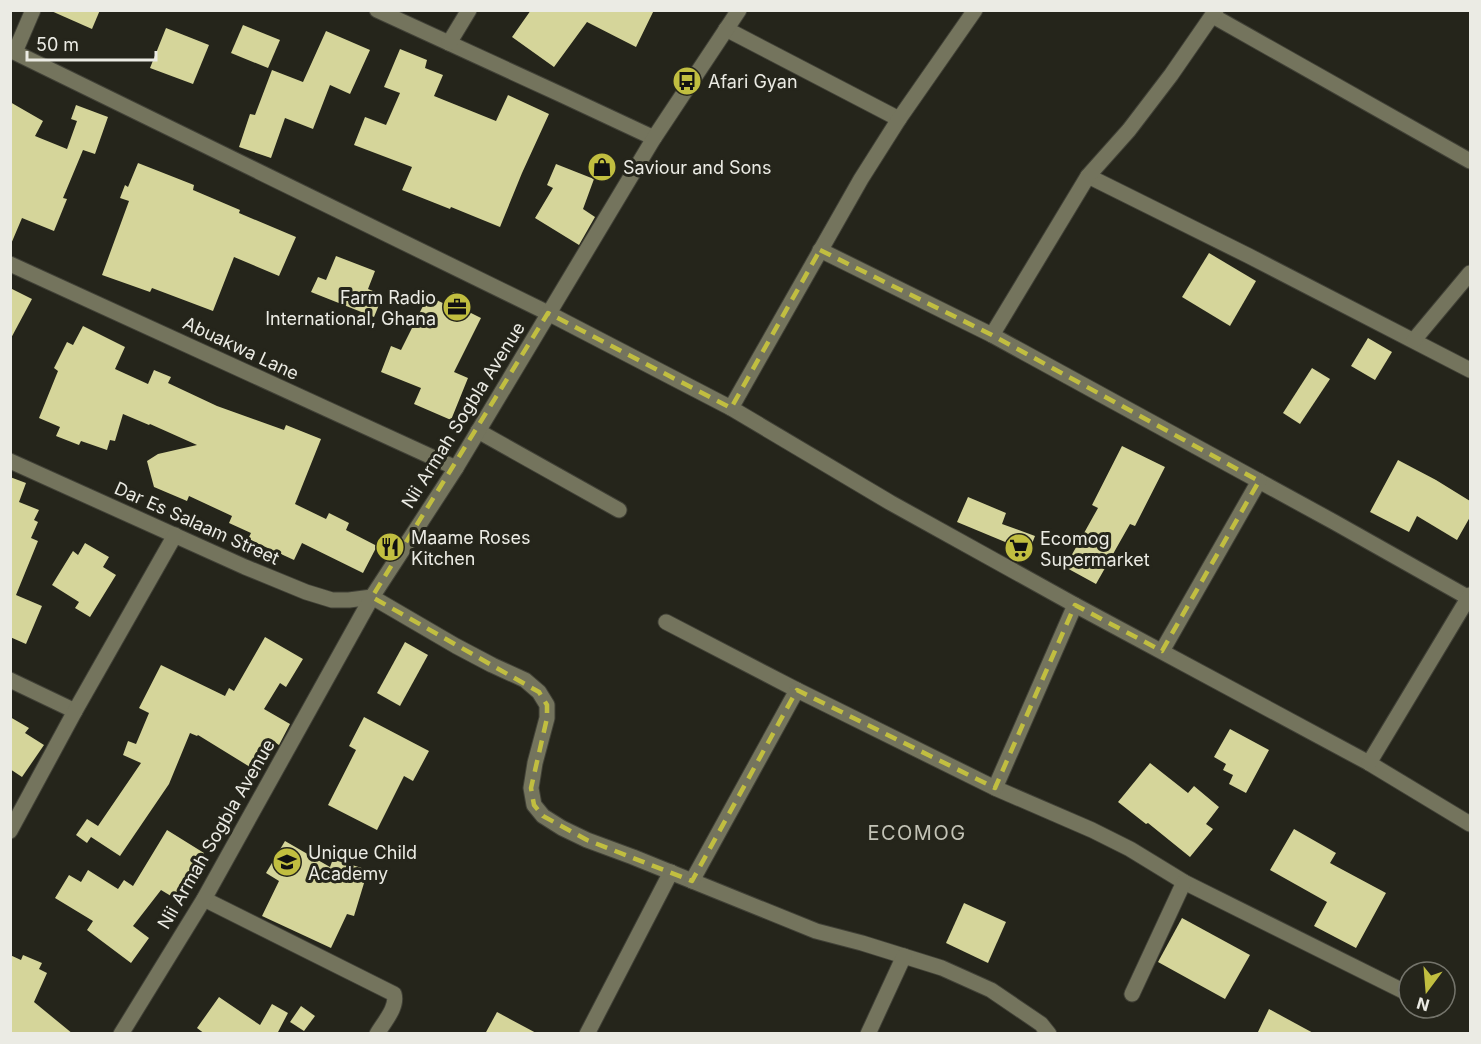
<svg xmlns="http://www.w3.org/2000/svg" width="1481" height="1044" viewBox="0 0 1481 1044" font-family="Inter,sans-serif">
  <rect width="100%" height="100%" fill="#25251b"/>
  <!-- building -->
  <g fill="#d5d59a">
    <polygon points="49,10 100,10 92,29"/>
    <polygon points="531,10 654,10 636,47 587,22 554,67 512,37"/>
    <polygon points="243,25 280,40 268,68 231,53"/>
    <polygon points="166,28 209,45 193,84 150,68"/>
    <polygon points="326,31 370,50 350,94 330,85 313,129 285,118 271,158 239,147 250,114 255,115 272,70 303,82"/>
    <polygon points="400,49 427,60 425,68 443,75 434,96 496,121 508,95 549,114 522,173 500,227 451,207 450,209 402,190 412,167 354,145 365,117 386,125 400,93 384,87"/>
    <polygon points="10,102 43,121 35,136 67,149 77,121 71,119 76,105 108,117 95,154 83,150 63,198 67,199 54,231 22,218 11,244"/>
    <polygon points="138,163 194,185 193,190 240,210 239,213 296,237 279,276 234,257 213,311 152,288 150,292 102,275 129,201 120,198 125,185 128,187"/>
    <polygon points="556,164 594,179 583,209 595,217 579,245 535,218 553,188 547,185"/>
    <polygon points="1209,253 1256,281 1230,326 1182,297"/>
    <polygon points="336,256 375,271 368,289 383,295 374,317 311,292 318,277 326,280"/>
    <polygon points="10,288 32,299 10,340"/>
    <polygon points="453,292 466,298 461,308 481,318 454,372 468,378 451,420 414,404 421,388 381,372 391,346 401,350 428,296 447,305"/>
    <polygon points="83,326 125,347 115,369 148,384 154,370 171,377 168,383 217,406 284,430 286,425 321,439 295,504 326,519 329,513 349,523 346,530 377,546 363,573 302,543 294,560 248,539 251,533 229,523 232,516 189,496 187,501 154,487 147,461 158,454 197,445 150,424 149,425 123,414 115,441 110,440 107,450 81,441 79,445 56,436 60,427 39,418 58,371 54,368 67,342 73,345"/>
    <polygon points="1368,338 1392,352 1375,380 1351,366"/>
    <polygon points="1312,368 1330,379 1300,424 1283,413"/>
    <polygon points="1122,446 1165,467 1135,526 1130,524 1096,584 1065,567 1098,508 1092,505"/>
    <polygon points="1398,460 1436,480 1470,501 1470,517 1457,540 1417,516 1409,532 1370,512"/>
    <polygon points="10,477 26,483 19,502 39,510 34,520 38,522 31,538 38,541 16,595 42,606 26,644 10,637"/>
    <polygon points="968,497 1006,513 1002,524 1035,536 1028,554 1009,547 1010,544 957,522"/>
    <polygon points="85,543 109,557 103,567 116,575 90,617 75,608 79,602 52,585 73,551 78,555"/>
    <polygon points="265,637 303,659 286,687 280,683 264,709 290,724 279,745 268,738 250,767 198,735 197,736 190,733 169,784 120,856 91,837 87,843 76,835 87,819 98,826 141,763 123,755 128,741 136,744 149,713 139,708 161,665 225,696 229,688 234,691"/>
    <polygon points="405,642 428,655 400,706 377,693"/>
    <polygon points="10,717 29,728 25,733 44,745 22,777 10,769"/>
    <polygon points="364,717 429,751 413,781 404,776 377,830 328,805 356,750 349,746"/>
    <polygon points="1230,729 1269,750 1246,793 1229,784 1233,775 1223,770 1226,764 1214,757"/>
    <polygon points="1150,763 1188,793 1194,786 1219,807 1206,824 1213,829 1190,857 1148,823 1146,824 1118,802"/>
    <polygon points="1294,829 1336,853 1330,863 1386,893 1356,948 1314,926 1327,902 1270,870"/>
    <polygon points="167,830 204,853 176,899 161,890 133,926 149,938 131,963 87,930 93,921 55,898 69,875 81,882 88,870 118,889 124,880 133,886"/>
    <polygon points="285,841 330,867 333,859 368,870 354,916 347,914 331,948 262,916 279,881 266,873"/>
    <polygon points="964,903 1006,922 988,963 946,943"/>
    <polygon points="1182,918 1250,955 1225,999 1158,962"/>
    <polygon points="10,955 21,960 23,955 42,963 39,969 47,973 34,1002 73,1034 10,1034"/>
    <polygon points="219,997 260,1025 272,1004 288,1013 277,1034 205,1034 197,1028"/>
    <polygon points="301,1006 315,1016 304,1031 290,1022"/>
    <polygon points="1269,1009 1315,1034 1257,1034"/>
    <polygon points="497,1012 538,1034 485,1034"/>
  </g>
  <g fill="none" stroke-linecap="round" stroke-linejoin="round">
    <!-- minor casing -->
    <g stroke="#414137" stroke-width="17">
      <g id="minor">
        <polyline points="377,10 562,95 654,138"/>
        <polyline points="1213,16 1470,161"/>
        <polyline points="726,29 899,119"/>
        <polyline points="449,43 469,10"/>
        <polyline points="10,50 548,313 731,408 891,503 1075,605 1369,763 1470,824"/>
        <polyline points="15,52 33,10"/>
        <polyline points="1088,176 1249,256 1470,370"/>
        <polyline points="820,250 992,335 1334,522 1469,598"/>
        <polyline points="10,264 456,468"/>
        <polyline points="992,335 1088,176 1129,130 1171,75 1216,10"/>
        <polyline points="1414,340 1470,273"/>
        <polyline points="731,408 861,179 899,119 975,10"/>
        <polyline points="478,431 619,510"/>
        <polyline points="10,461 245,567 306,592 332,600 349,600 372,597 456,646 492,665 525,680 539,692 547,705 547,718 535,763 531,788 534,805 543,816 562,828 587,840 633,857 816,931 862,943 942,968 991,990 1041,1024 1049,1034"/>
        <polyline points="666,622 797,690 995,788 1092,830 1130,849 1184,882 1409,994"/>
        <polyline points="1162,651 1259,481"/>
        <polyline points="10,680 75,711"/>
        <polyline points="1369,763 1470,595"/>
        <polyline points="995,788 1075,605"/>
        <polyline points="10,831 75,711 175,535"/>
        <polyline points="692,881 797,690"/>
        <path d="M 204,899 L 394,994 C 398,1007 384,1022 377,1034"/>
        <polyline points="1132,994 1184,882"/>
        <polyline points="121,1034 204,899 372,597 456,468 654,138 739,10"/>
        <polyline points="587,1034 671,872"/>
        <polyline points="868,1034 904,956"/>
      </g>
    </g>
    <!-- minor -->
    <use href="#minor" stroke="#74745d" stroke-width="15"/>
  </g>
  <!-- marked area -->
  <path fill="none" stroke="#c1be40" stroke-width="4.5" stroke-dasharray="12 8" stroke-linejoin="round" d="M 820,250 L 992,335 L 1259,481 L 1162,651 L 1075,605 L 995,788 L 797,690 L 692,881 L 587,840 L 543,816 L 534,805 L 531,788 L 547,718 L 547,705 L 539,692 L 372,597 L 548,313 L 731,408 Z"/>
  <!-- icons -->
  <defs>
    <g id="bus-disc" transform="scale(1.5)"><circle r="9.5" fill="#c1be40" stroke="#25251b"/><path d="M-5-6H5V4H4V6H2V4H-2V6H-4V4H-5ZM-3.5-4V0h7V-4ZM-3.5 1.2v1.5H-2V1.2ZM2 1.2v1.5H3.5V1.2Z" fill="#111"/></g>
    <g id="shop-disc" transform="scale(1.5)"><circle r="9.5" fill="#c1be40" stroke="#25251b"/><path d="M-5-2.5h2.3a2.7 3.5 0 0 1 5.4 0H5L5.5 6h-11ZM-1.5-2.5h3a1.5 2.3 0 0 0-3 0Z" fill="#111"/></g>
    <g id="office-disc" transform="scale(1.5)"><circle r="9.5" fill="#c1be40" stroke="#25251b"/><path d="M-6-3h4V-5.5h4V-3h4V5H-6ZM-1-4.5V-3h2v-1.5ZM-6 0V1H6V0Z" fill="#111"/></g>
    <g id="restaurant-disc" transform="scale(1.5)"><circle r="9.5" fill="#c1be40" stroke="#25251b"/><path d="M-5-6h1v4h1v-4h1v4h1v-4h1v5L-1.5 .5V6h-2V.5L-5-1ZM5-6V6H3V1.5H1.5Q1.5-4 5-6Z" fill="#111"/></g>
    <g id="supermarket-disc" transform="scale(1.5)"><circle r="9.5" fill="#c1be40" stroke="#25251b"/><path d="M-6-5.5h2.5l.6 2H6L4.5 2H-2.5L-4.4-4H-6ZM-1.5 3.2a1.3 1.3 0 1 0 .1 0ZM3 3.2a1.3 1.3 0 1 0 .1 0Z" fill="#111"/></g>
    <g id="school-disc" transform="scale(1.5)"><circle r="9.5" fill="#c1be40" stroke="#25251b"/><path d="M0-5L7-2L0 1L-7-2ZM-4 1L0 2.5L4 1V4Q0 6-4 4Z" fill="#111"/></g>
  </defs>
  <g fill-rule="evenodd">
    <use href="#bus-disc" x="687" y="81"/>
    <use href="#shop-disc" x="602" y="167"/>
    <use href="#office-disc" x="457" y="307"/>
    <use href="#restaurant-disc" x="390" y="547"/>
    <use href="#supermarket-disc" x="1019" y="548"/>
    <use href="#school-disc" x="287" y="862"/>
  </g>
  <g text-anchor="middle" dominant-baseline="central" stroke-width="6" stroke-linejoin="round" paint-order="stroke">
    <!-- poi labels -->
    <g font-size="18" fill="#ebebe4" stroke="#25251b" text-anchor="start">
      <text x="708" y="81">Afari Gyan</text>
      <text x="623" y="167">Saviour and Sons</text>
      <text x="436" y="297" text-anchor="end">Farm Radio<tspan x="436" dy="21">International, Ghana</tspan></text>
      <text x="411" y="537">Maame Roses<tspan x="411" dy="21">Kitchen</tspan></text>
      <text x="1040" y="538">Ecomog<tspan x="1040" dy="21">Supermarket</tspan></text>
      <text x="308" y="852">Unique Child<tspan x="308" dy="21">Academy</tspan></text>
    </g>
    <!-- street labels -->
    <g font-size="18" fill="#ebebe4" stroke="#25251b">
      <text transform="translate(241 348) rotate(25)">Abuakwa Lane</text>
      <text transform="translate(463 415) rotate(-58)">Nii Armah Sogbla Avenue</text>
      <text transform="translate(197 523) rotate(24)">Dar Es Salaam Street</text>
      <text transform="translate(216 834) rotate(-60)">Nii Armah Sogbla Avenue</text>
    </g>
    <!-- neighbourhood labels -->
    <g font-size="20" letter-spacing="1.5" fill="#c3c3b6" stroke="#25251b">
      <text x="917" y="833">ECOMOG</text>
    </g>
  </g>
  <!-- border -->
  <rect width="1481" height="1044" fill="none" stroke="#ebebe4" stroke-width="24"/>
  <!-- north arrow -->
  <g transform="translate(1427 990) rotate(196)"><circle r="28" fill="#25251b" stroke="#74746b" stroke-width="1.5"/>
  <path d="M0-4.5L10 22L0 15L-10 22Z" fill="#c1be40"/>
  <text y="-9" font-size="16" font-weight="bold" text-anchor="middle" fill="#ebebe4">N</text>
  </g>
  <!-- scale -->
  <path d="M27 51v9h129v-9" fill="none" stroke="#ebebe4" stroke-width="3"/>
  <text x="36" y="51" font-size="18" fill="#ebebe4" stroke="#25251b" stroke-width="4.5" paint-order="stroke">50 m</text>
</svg>
